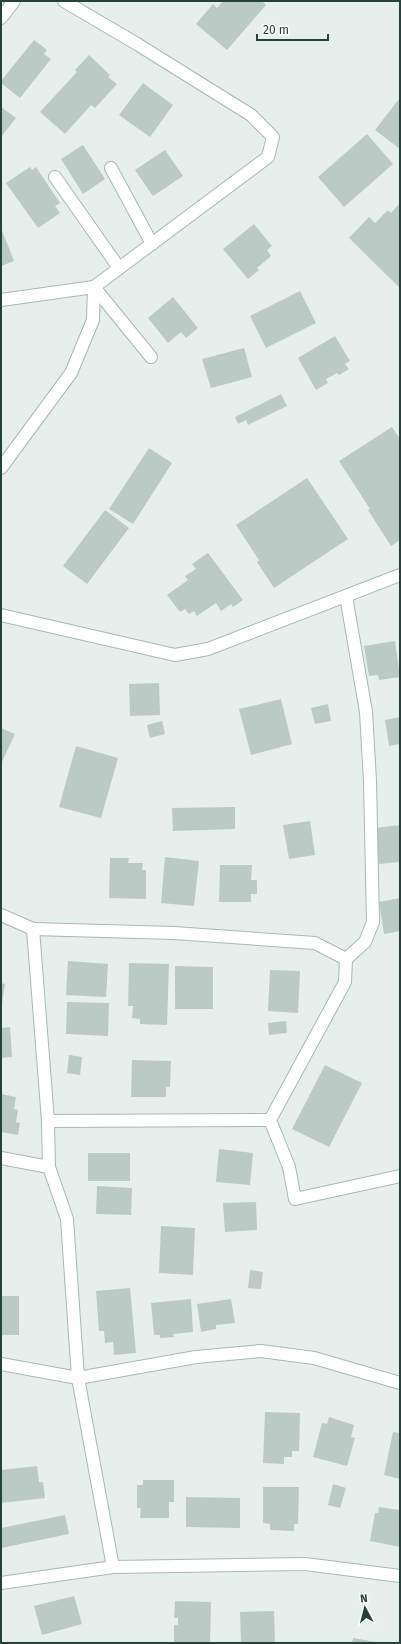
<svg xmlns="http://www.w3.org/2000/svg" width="401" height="1644" viewBox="0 0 401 1644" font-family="'Fira Sans',sans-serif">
  <rect width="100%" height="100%" fill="#e6efeb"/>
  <!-- building -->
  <g fill="#bbcac4">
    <polygon points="223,1 262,1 266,5 227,50 196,24 213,4 217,8"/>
    <polygon points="34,40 47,50 44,54 51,59 20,98 1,83 1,81"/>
    <polygon points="89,55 110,75 108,77 117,84 95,108 91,105 65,134 40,112 77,72 75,70"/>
    <polygon points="143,83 173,105 150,137 119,115"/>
    <polygon points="399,99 400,100 400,149 375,130"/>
    <polygon points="1,107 16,118 1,137"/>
    <polygon points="367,134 393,164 344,207 318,177"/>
    <polygon points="83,145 105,179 83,194 61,159"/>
    <polygon points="165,150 183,176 153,196 135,170"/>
    <polygon points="30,167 32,170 36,167 60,203 55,206 60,213 38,228 6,183"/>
    <polygon points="400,203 400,288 349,238 369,217 375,223 388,210 391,213"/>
    <polygon points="254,224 272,246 267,250 271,256 257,268 259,270 248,279 223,249"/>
    <polygon points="1,228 14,261 1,266"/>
    <polygon points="300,291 316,323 266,348 250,316"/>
    <polygon points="173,297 198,328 186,338 181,332 168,343 148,318"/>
    <polygon points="335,336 350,361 345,364 349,369 339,375 337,373 326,379 328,383 316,390 298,358"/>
    <polygon points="244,348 252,377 211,388 202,359"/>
    <polygon points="281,394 287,406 248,425 246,420 238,424 235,417"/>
    <polygon points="392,427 400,439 400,540 391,546 368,510 370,509 339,461"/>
    <polygon points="149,448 172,463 133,524 109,509"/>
    <polygon points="307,478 348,539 274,588 257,562 259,560 236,525"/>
    <polygon points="105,510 129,528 87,584 63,566"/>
    <polygon points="208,553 243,600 233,607 231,604 221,611 216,603 197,616 194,611 189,614 185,609 180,612 167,595 188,580 185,576 196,569 192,564"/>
    <polygon points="395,641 400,677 379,680 378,675 369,676 364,646"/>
    <polygon points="159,683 160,715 130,716 129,684"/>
    <polygon points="281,699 292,744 251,755 239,709"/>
    <polygon points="328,704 331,721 315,724 311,708"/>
    <polygon points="400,717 400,744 389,746 385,720"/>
    <polygon points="162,721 165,734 150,738 147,725"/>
    <polygon points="1,728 15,734 1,764"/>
    <polygon points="76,746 118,758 101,818 59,807"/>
    <polygon points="235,807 235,829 173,831 172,808"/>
    <polygon points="310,821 315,855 289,859 283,825"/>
    <polygon points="400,825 400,862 379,864 375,828"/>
    <polygon points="165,857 199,861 194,906 161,903"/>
    <polygon points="110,858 129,858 128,863 143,863 142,870 146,870 146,899 109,898"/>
    <polygon points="220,865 252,865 251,880 257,880 257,894 251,894 251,902 219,902"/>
    <polygon points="400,898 400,931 384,934 379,902"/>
    <polygon points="68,961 108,964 106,997 66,995"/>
    <polygon points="129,963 169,964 167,1025 140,1024 140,1019 132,1018 133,1006 128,1006"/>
    <polygon points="175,966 213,967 213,1009 175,1009"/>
    <polygon points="270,970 300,971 298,1013 268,1011"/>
    <polygon points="1,983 5,984 2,1004 1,1004"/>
    <polygon points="67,1002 109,1003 108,1036 66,1034"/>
    <polygon points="286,1021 287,1033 269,1035 268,1023"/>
    <polygon points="10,1027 12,1057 1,1058 1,1028"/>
    <polygon points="69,1055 82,1057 80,1075 67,1073"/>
    <polygon points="132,1060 171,1061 170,1087 166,1087 166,1097 131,1097"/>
    <polygon points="325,1065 362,1083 329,1147 292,1129"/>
    <polygon points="1,1094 16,1097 14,1109 18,1110 16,1122 20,1123 18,1135 1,1132"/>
    <polygon points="219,1149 253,1153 250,1185 216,1182"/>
    <rect x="88" y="1153" width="42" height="28"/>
    <polygon points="97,1186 132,1188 131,1215 96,1214"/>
    <polygon points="256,1202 257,1230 225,1232 223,1203"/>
    <polygon points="161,1226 195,1228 193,1275 159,1273"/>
    <polygon points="250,1270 263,1272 261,1289 248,1288"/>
    <polygon points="130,1288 136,1353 114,1355 113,1342 105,1343 104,1331 99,1331 96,1291"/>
    <rect x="1" y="1296" width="18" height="39"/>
    <polygon points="191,1299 193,1332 173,1334 174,1337 160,1338 160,1335 154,1335 151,1303"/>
    <polygon points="231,1299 235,1323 216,1325 216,1329 201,1332 197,1304"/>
    <polygon points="265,1412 300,1413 299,1451 292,1451 292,1457 284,1457 284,1464 263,1463"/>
    <polygon points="329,1417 354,1425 351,1437 355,1438 347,1466 313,1457 322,1423 327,1424"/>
    <polygon points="393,1432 400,1433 400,1479 384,1475"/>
    <polygon points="37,1466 39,1482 43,1482 45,1498 1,1503 1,1470"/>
    <polygon points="143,1480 174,1480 174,1502 169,1502 169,1518 140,1518 141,1508 137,1508 137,1485 143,1485"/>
    <polygon points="333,1484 346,1488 340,1508 328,1505"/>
    <polygon points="263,1487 299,1487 298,1524 294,1524 294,1531 270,1530 270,1524 263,1523"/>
    <polygon points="186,1497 240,1498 240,1528 186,1527"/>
    <polygon points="379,1507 400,1510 400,1547 370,1541 375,1513 378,1513"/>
    <polygon points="65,1515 69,1534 1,1548 1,1528"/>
    <polygon points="74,1596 82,1624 42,1635 34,1606"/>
    <polygon points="175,1601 211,1602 210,1643 174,1643 174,1625 178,1625 178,1618 174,1618"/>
    <polygon points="274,1611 275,1643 241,1643 240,1612"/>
    <polygon points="353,1638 376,1642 376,1643 352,1643"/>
  </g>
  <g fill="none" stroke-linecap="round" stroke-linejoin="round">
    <!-- street casing -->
    <g stroke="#a8b8b2" stroke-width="14">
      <g id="street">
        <polyline points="1,18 14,1"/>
        <polyline points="111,168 152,244"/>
        <polyline points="55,177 119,268"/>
        <polyline points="94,287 151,357"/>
        <polyline points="1,300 94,287 268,157 273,137 251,115 137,44 64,1"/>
        <polyline points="1,468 71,373 93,320 94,287"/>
        <polyline points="346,596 366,712 370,781 373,922 365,942 346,959"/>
        <polyline points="1,615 175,655 208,649 400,575"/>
        <polyline points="1,915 33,929"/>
        <polyline points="48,1121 270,1120"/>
        <polyline points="1,1158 49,1167 67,1219 78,1378 113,1567"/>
        <polyline points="49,1167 48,1121 33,929 174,933 315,943 346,959 345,982 270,1120 289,1167 295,1199 400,1176"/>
        <polyline points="1,1364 78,1378 196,1357 261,1351 314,1358 400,1383"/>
        <polyline points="1,1583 113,1567 305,1564 400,1576"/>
      </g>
    </g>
    <!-- street -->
    <use href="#street" stroke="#fff" stroke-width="12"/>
  </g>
  <!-- border -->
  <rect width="401" height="1644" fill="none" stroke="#24423a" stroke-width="4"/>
  <!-- north arrow -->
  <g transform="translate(365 1608) rotate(353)" stroke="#f7fbf9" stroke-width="3" paint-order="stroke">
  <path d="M0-3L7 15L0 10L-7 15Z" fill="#24423a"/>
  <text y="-6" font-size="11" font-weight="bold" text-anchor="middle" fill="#24423a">N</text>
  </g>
  <!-- scale -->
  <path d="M257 34v6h71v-6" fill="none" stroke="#24423a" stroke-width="2"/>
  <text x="263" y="34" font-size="12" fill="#24423a" stroke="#f7fbf9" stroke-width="3" paint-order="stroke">20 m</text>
</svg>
